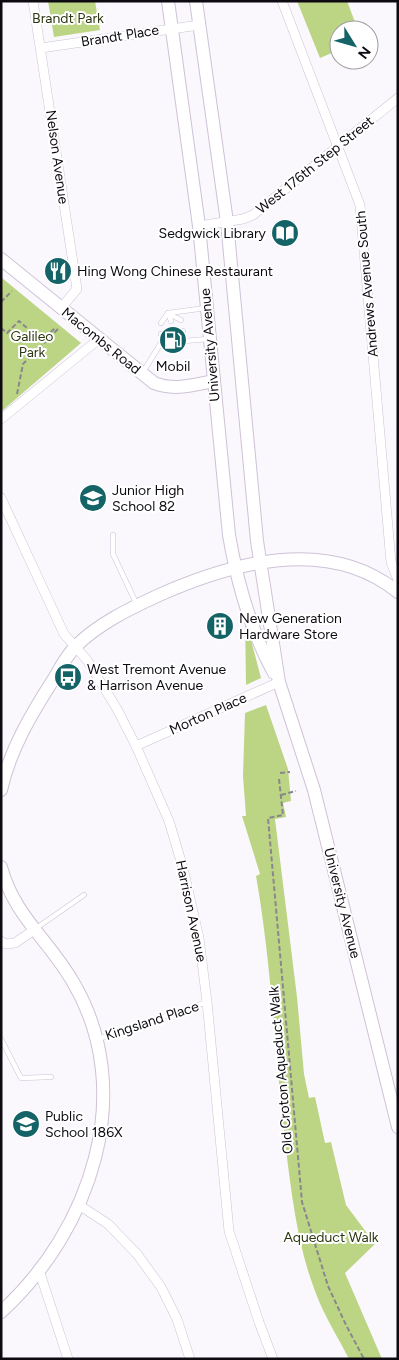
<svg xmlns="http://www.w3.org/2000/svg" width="399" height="1360" viewBox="0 0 399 1360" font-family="Figtree,sans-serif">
  <rect width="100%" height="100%" fill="#faf8fc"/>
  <!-- green -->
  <g fill="#bcd585">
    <polygon points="48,1 95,1 100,30 54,37"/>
    <polygon points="297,1 347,1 358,30 339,30 339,50 320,58"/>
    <polygon points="2,278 81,343 3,410 1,409"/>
    <polygon points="245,617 261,678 246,685"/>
    <path d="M 266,705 L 288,769 L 291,801 L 283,803 L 286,817 L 275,819 L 297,997 L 304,1074 L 309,1098 L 315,1097 L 325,1143 L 331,1142 L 346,1205 L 375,1244 L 345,1273 L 382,1359 L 349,1359 C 338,1337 323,1314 315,1291 C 298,1247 292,1197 286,1150 C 275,1059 272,966 256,876 L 260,874 L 242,816 L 246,816 L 243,776 L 245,713 Z"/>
  </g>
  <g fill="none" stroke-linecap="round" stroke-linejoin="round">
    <!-- lane casing -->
    <g stroke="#cec2d7" stroke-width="5.5">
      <g id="lane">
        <polyline points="168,313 171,321"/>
        <polyline points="169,314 181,320"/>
        <polyline points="161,323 168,313 206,308"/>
        <polyline points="161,334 174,341 172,333"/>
        <polyline points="174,341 183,331"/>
        <polyline points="143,372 161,343 208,339"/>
        <polyline points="113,535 113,554 137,605"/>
        <polyline points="35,929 84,895"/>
        <polyline points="1,1039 21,1078 51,1077"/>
        <polyline points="98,1039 207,1002"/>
      </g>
    </g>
    <!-- street casing -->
    <g stroke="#cec2d7" stroke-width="10">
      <g id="street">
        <polyline points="33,1 77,289 61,308"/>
        <polyline points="282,1 360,205 391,562 398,580"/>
        <polyline points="41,48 199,25"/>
        <polyline points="199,226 243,219 253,215 398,98"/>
        <polyline points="1,419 99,339"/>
        <polyline points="1,498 64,634 87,660 117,709 136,746 169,821 183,868 199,938 207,1002 229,1231 259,1322 273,1359"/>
        <polyline points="136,746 279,682"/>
        <polyline points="1,941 6,944 15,943 34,930"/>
        <polyline points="79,1205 108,1224 137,1254 161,1287 177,1319 190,1359"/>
        <polyline points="39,1270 68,1359"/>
      </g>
    </g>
    <!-- secondary casing -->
    <g stroke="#cec2d7" stroke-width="14">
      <g id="secondary">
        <path d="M 168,1 L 199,226 L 229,535 C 237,582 251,631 274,673"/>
        <polyline points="196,1 227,222 257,541 279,682 314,790 398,1127"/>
        <path d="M 1,259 L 154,383 C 175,391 192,385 214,381"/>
        <path d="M 1,790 C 10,749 33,711 55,677 C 61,666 67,655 76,646 C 98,624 129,609 157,596 C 231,563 327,535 398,592"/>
        <path d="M 1,867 C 14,916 49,940 73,982 C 138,1092 91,1230 1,1312"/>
      </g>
    </g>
    <!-- path -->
    <g stroke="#8a878c" stroke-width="2" stroke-dasharray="5 2.5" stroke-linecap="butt">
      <polyline points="1,302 12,291"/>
      <polyline points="1,328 7,333 19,321 42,341 56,327"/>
      <polyline points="17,394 23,364 58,329"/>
      <polyline points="280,773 290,772"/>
      <polyline points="279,779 283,815 268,818 302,1202 328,1286 346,1325 364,1359"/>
      <polyline points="281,795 296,791"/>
    </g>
    <!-- lane -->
    <use href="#lane" stroke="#fff" stroke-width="4.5"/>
    <!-- street -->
    <use href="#street" stroke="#fff" stroke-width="9"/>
    <!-- secondary -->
    <use href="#secondary" stroke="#fff" stroke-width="12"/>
  </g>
  <!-- icons -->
  <defs>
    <g id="library-disc" transform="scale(1.4375)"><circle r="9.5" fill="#136367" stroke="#fff"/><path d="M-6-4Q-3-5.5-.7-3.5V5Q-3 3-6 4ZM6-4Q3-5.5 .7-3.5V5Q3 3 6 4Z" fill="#fff"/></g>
    <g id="restaurant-disc" transform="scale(1.4375)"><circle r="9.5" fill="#136367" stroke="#fff"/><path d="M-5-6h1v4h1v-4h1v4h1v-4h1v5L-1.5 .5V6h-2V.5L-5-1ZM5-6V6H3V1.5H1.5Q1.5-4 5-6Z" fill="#fff"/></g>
    <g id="fuel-disc" transform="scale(1.4375)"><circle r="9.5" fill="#136367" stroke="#fff"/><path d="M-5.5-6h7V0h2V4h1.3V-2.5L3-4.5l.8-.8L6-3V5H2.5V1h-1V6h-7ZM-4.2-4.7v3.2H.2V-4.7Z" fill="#fff"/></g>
    <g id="school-disc" transform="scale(1.4375)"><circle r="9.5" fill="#136367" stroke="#fff"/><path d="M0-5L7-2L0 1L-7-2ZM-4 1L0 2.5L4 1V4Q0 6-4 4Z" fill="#fff"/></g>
    <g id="building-disc" transform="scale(1.4375)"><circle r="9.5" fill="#136367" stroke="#fff"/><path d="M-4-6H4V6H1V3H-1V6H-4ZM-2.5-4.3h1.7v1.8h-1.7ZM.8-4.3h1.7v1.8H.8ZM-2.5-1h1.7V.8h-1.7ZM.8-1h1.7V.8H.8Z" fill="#fff"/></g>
    <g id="bus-disc" transform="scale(1.4375)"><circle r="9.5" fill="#136367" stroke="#fff"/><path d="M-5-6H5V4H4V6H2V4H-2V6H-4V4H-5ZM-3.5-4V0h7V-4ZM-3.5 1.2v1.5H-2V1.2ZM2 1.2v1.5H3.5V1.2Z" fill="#fff"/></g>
  </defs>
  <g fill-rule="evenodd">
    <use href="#library-disc" x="285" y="233"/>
    <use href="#restaurant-disc" x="58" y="271"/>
    <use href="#fuel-disc" x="173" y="340"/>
    <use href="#school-disc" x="93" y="498"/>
    <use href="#building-disc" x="220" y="626"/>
    <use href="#bus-disc" x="68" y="677"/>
    <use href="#school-disc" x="26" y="1124"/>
  </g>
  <g text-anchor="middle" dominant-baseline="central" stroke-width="4" stroke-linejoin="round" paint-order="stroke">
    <!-- park labels -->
    <g font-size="14" fill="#2d3812" stroke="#fff">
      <text x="68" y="18">Brandt Park</text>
      <text x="32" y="336">Galileo<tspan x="32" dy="16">Park</tspan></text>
      <text x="331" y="1237">Aqueduct Walk</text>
    </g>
    <!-- street labels -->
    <g font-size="14" fill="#0e0a11" stroke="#fff">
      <text transform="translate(120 36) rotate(-9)">Brandt Place</text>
      <text transform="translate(57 157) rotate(82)">Nelson Avenue</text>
      <text transform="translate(315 165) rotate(-39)">West 176th Step Street</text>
      <text transform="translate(367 284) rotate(-95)">Andrews Avenue South</text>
      <text transform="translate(101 341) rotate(39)">Macombs Road</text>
      <text transform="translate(210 345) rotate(-95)">University Avenue</text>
      <text transform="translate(208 714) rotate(-24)">Morton Place</text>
      <text transform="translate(342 903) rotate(76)">University Avenue</text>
      <text transform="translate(191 911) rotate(78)">Harrison Avenue</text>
      <text transform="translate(152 1021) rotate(-18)">Kingsland Place</text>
      <text transform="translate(281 1070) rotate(-95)">Old Croton Aqueduct Walk</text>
    </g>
    <!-- poi labels -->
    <g font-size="14" fill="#0e0a11" stroke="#fff" text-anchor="start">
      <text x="266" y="233" text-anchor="end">Sedgwick Library</text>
      <text x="77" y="271">Hing Wong Chinese Restaurant</text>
      <text x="173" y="366" text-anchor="middle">Mobil</text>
      <text x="112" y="490">Junior High<tspan x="112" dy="16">School 82</tspan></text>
      <text x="239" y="618">New Generation<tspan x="239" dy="16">Hardware Store</tspan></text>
      <text x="87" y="669">West Tremont Avenue<tspan x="87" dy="16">&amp; Harrison Avenue</tspan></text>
      <text x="45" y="1116">Public<tspan x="45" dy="16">School 186X</tspan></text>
    </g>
  </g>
  <!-- border -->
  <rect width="399" height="1360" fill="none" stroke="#0e0a11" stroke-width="5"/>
  <!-- north arrow -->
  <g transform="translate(354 45) rotate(127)"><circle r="24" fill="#ffffff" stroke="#9f9da0"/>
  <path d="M0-4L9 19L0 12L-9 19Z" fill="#136367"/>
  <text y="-8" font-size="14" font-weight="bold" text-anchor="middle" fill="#0e0a11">N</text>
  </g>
</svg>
